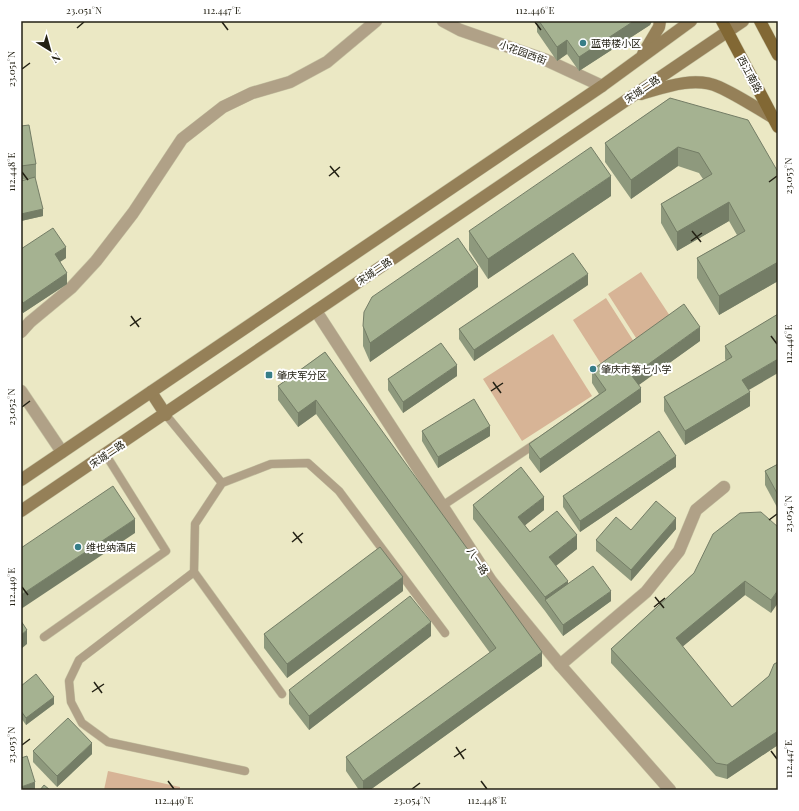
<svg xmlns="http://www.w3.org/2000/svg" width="799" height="811" viewBox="0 0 799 811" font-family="'Playfair Display','Noto Sans SC',serif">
  <rect width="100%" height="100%" fill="#ebe8c4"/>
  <!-- green -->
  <g fill="#d7b496">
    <polygon points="641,272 672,319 638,341 608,294"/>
    <polygon points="606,298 636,345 603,367 573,320"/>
    <polygon points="553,334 592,396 522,441 483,379"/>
    <polygon points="108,771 180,787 180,790 104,790"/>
  </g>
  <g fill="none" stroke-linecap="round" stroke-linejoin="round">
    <!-- service casing -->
    <g stroke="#c7c4a4" stroke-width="9">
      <g id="service">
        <polyline points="166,415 222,483"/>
        <polyline points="442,506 538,442"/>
        <polyline points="194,572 79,660 69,681 71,702 82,723 108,742 245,771"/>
        <polyline points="44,637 166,551 106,455"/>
        <polyline points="282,694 194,572 195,524 222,483 271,464 308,463 339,491 445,633"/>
      </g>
    </g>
    <!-- minor casing -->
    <g stroke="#c7c4a4" stroke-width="13">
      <g id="minor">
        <polyline points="443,21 460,30 546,60 602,86"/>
        <polyline points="316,311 491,581 560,665 670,790"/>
        <polyline points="21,332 30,322 71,288 96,261 133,213 182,139 223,107 252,93 290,82 327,62 376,21"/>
        <polyline points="21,391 62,452"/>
        <polyline points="560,665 646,592 679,551 696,510 724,487"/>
      </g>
    </g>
    <!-- secondary casing -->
    <g stroke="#c7c4a4" stroke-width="13">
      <g id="secondary">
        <polyline points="643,54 659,27 660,21"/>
        <path d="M 641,94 C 665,87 695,76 719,87 C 737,95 755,107 772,117"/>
        <polyline points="151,392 166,415"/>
        <polyline points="21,480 602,86 691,21"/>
        <polyline points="21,511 743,21"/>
      </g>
    </g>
    <!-- primary casing -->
    <g stroke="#c7c4a4" stroke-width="13">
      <g id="primary">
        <polyline points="722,21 778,127"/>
        <polyline points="760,21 778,55"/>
      </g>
    </g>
    <!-- service -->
    <use href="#service" stroke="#b0a187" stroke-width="8"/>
    <!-- minor -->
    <use href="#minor" stroke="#b0a187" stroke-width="12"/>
    <!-- secondary -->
    <use href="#secondary" stroke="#958058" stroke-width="12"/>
    <!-- primary -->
    <use href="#primary" stroke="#826834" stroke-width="12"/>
  </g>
  <!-- wall -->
  <g fill="#8e997d">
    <polygon points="537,21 652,21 650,25 579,71 567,54 557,61 537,32"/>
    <polygon points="670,98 778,172 778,281 719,315 697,278 697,258 737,235 729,221 677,251 661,223 661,204 703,179 699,173 678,166 631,199 605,162 605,143"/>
    <polygon points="21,126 36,164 36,177 35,178 43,216 21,221 21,181 31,178 21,180"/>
    <polygon points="611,196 488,279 469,250 469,231"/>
    <polygon points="21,249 66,258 60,262 67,284 23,313 21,310"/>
    <polygon points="588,285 474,361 459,339 459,329"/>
    <polygon points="478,287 370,362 363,346 363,326"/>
    <polygon points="778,314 748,390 750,406 685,445 664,411 664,397 726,361 725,359 725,346"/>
    <polygon points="700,341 638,385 641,402 540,473 529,458 529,444 599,394 592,383 592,370"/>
    <polygon points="325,352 542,666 370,790 359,790 346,771 346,757 490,653 316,414 298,427 278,400 278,386"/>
    <polygon points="457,376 403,413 388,390 388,379"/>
    <polygon points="422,431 490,436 438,468 422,441"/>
    <polygon points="778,464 778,509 765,485 765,471"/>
    <polygon points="676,467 580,532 563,507 563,496"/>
    <polygon points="473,505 544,510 525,525 530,532 577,549 556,566 568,584 611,601 563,636 545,611 473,519"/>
    <polygon points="778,527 771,613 745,595 682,647 732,707 769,676 778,662 778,745 727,779 716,776 611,663 611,649 694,573"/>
    <polygon points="676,529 631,581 596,551 596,540 631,530"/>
    <polygon points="403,591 287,678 264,648 264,634"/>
    <polygon points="431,636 309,730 289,704 289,690"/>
    <polygon points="21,686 54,704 26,725 21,718"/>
    <polygon points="33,751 92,754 57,787 33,762"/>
  </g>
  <!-- shaded-wall -->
  <g fill="#747d66">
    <polygon points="634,21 652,21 650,25 579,71 579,57"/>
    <polygon points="567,40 567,54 557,61 557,47"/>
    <polygon points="678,147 678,166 631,199 631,180"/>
    <polygon points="611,176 611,196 488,279 488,259"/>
    <polygon points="729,202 729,221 677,251 677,232"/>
    <polygon points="43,209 43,216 21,221 21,214"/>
    <polygon points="66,247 66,258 55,265 55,254"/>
    <polygon points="778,262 778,281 719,315 719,296"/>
    <polygon points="478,267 478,287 370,362 370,343"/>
    <polygon points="67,273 67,284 23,313 23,303"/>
    <polygon points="588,274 588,285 474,361 474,350"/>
    <polygon points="700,327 700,341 632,390 632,376"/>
    <polygon points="778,359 778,373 742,394 742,380"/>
    <polygon points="457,365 457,376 403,413 403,402"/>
    <polygon points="641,388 641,402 540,473 540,459"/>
    <polygon points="750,392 750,406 685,445 685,431"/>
    <polygon points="316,400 316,414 298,427 298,413"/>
    <polygon points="490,426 490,436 438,468 438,457"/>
    <polygon points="676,456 676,467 580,532 580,521"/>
    <polygon points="544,497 544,510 518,531 518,517"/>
    <polygon points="676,518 676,529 631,581 631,570"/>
    <polygon points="135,519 135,533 21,609 21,595"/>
    <polygon points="577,535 577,549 549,571 549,557"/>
    <polygon points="403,577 403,591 287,678 287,664"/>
    <polygon points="568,581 568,595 545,600 545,597"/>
    <polygon points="745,581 745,595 676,652 676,638"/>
    <polygon points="778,590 778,603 771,613 771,600"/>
    <polygon points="611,591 611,601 563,636 563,625"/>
    <polygon points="431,622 431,636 309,730 309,716"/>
    <polygon points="27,630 27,644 21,649 21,635"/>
    <polygon points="542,652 542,666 370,790 363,790 363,781"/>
    <polygon points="54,697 54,704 26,725 26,718"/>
    <polygon points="778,731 778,745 727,779 727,765"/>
    <polygon points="92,743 92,754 57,787 57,776"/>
    <polygon points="35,782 35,789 21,790 21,787"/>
  </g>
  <!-- building -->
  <g fill="#a5b291" stroke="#747d66">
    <polygon points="539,21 634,21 579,57 567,40 557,47"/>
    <polygon points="670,98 748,120 778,172 778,262 719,296 697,258 745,231 729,202 677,232 661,204 712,174 699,153 678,147 631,180 605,143"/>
    <polygon points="29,125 36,164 21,166 21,126"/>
    <polygon points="591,147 611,176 488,259 469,231"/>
    <polygon points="35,177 43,209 21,214 21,181"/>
    <polygon points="53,228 66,247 55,254 67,273 23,303 21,300 21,249"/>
    <polygon points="458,238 478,267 370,343 363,326 364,312 372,297"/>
    <polygon points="573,253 588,274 474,350 459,329"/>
    <polygon points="684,304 700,327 632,376 641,388 540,459 529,444 606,390 592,370"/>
    <polygon points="778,314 778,359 742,380 750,392 685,431 664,397 732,357 725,346"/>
    <polygon points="441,343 457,365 403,402 388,379"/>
    <polygon points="325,352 542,652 363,781 346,757 496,648 316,400 298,413 278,386"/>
    <polygon points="474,399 490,426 438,457 422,431"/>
    <polygon points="659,431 676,456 580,521 563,496"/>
    <polygon points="778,464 778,495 765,471"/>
    <polygon points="521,467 544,497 518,517 530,532 557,511 577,535 549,557 568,581 545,597 473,505"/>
    <polygon points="113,486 135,519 21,595 21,548"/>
    <polygon points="656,501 676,518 631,570 596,540 616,517 631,530"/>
    <polygon points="761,512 778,527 778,590 771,600 745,581 676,638 732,707 769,676 774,664 778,662 778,731 727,765 716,763 611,649 694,573 713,534 740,513"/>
    <polygon points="380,547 403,577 287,664 264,634"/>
    <polygon points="593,566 611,591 563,625 545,600"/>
    <polygon points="410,596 431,622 309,716 289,690"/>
    <polygon points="21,621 27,630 21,635"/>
    <polygon points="36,674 54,697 26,718 21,711 21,686"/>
    <polygon points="68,718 92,743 57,776 33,751"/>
    <polygon points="27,756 35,782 21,787 21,758"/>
    <polygon points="44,785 50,790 40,790"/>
  </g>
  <!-- ticks -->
  <path fill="none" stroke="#232114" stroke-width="1.5" d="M 222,22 L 228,30M 535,22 L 541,30M 77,28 L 84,22M 22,69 L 30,63M 330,166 L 339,177M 22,172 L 28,180M 329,176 L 340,167M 769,182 L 777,176M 692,231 L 701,242M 691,241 L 702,233M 131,316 L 139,327M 130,326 L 141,318M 771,336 L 777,344M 493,382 L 501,393M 491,391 L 503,383M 22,407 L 30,401M 769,520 L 777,514M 293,532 L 302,543M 292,542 L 303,533M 22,587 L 28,595M 655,597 L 664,608M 654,607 L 665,598M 94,682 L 102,693M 92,692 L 104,684M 22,745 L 30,739M 456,747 L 464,759M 771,751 L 777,759M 454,757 L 466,749M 168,781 L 174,789M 481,781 L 487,789M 412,789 L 420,783"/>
  <!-- markers -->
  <g fill="#377e88" stroke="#fff" stroke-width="1.5">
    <circle cx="583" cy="43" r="4"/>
    <circle cx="593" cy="369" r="4"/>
    <rect x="265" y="371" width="8" height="8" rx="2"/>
    <circle cx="78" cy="547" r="4"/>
  </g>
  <g text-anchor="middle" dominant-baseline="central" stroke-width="4" stroke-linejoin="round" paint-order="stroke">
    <!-- poi labels -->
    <g font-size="10" fill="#232114" stroke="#fff" text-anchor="start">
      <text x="591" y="43">蓝带楼小区</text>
      <text x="601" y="369">肇庆市第七小学</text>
      <text x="277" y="375">肇庆军分区</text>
      <text x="86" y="547">维也纳酒店</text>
    </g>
    <!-- street labels -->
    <g font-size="10" fill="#232114" stroke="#fff">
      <text transform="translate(523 52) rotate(20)">小花园西街</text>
      <text transform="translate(750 74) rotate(62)">西江南路</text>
      <text transform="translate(642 89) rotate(-34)">宋城二路</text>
      <text transform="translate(374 271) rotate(-34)">宋城二路</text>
      <text transform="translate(107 454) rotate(-34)">宋城二路</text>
      <text transform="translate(478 561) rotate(57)">八一路</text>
    </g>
  </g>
  <!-- border -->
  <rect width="799" height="811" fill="none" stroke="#ffffff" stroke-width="44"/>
  <!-- north arrow -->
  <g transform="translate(50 50) rotate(143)" stroke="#ffffff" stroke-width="3" paint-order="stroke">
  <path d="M0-3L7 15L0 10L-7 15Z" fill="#232114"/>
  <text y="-6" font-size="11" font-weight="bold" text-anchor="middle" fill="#232114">N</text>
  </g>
  <rect x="22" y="22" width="755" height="767" fill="none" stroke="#232114" stroke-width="1.5"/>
  <g font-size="10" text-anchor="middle" fill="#232114">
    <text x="84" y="14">23.051°N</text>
    <text x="222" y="14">112.447°E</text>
    <text x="535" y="14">112.446°E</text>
    <text transform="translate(11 69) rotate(-90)" y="4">23.051°N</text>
    <text transform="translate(11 172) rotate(-90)" y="4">112.448°E</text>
    <text transform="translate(788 176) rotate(-90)" y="4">23.053°N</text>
    <text transform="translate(788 344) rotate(-90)" y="4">112.446°E</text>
    <text transform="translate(11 407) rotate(-90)" y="4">23.052°N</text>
    <text transform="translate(788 514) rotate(-90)" y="4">23.054°N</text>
    <text transform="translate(11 587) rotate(-90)" y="4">112.449°E</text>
    <text transform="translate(11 745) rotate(-90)" y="4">23.053°N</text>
    <text transform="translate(788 759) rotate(-90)" y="4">112.447°E</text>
    <text x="174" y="804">112.449°E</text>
    <text x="412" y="804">23.054°N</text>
    <text x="487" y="804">112.448°E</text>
  </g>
</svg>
